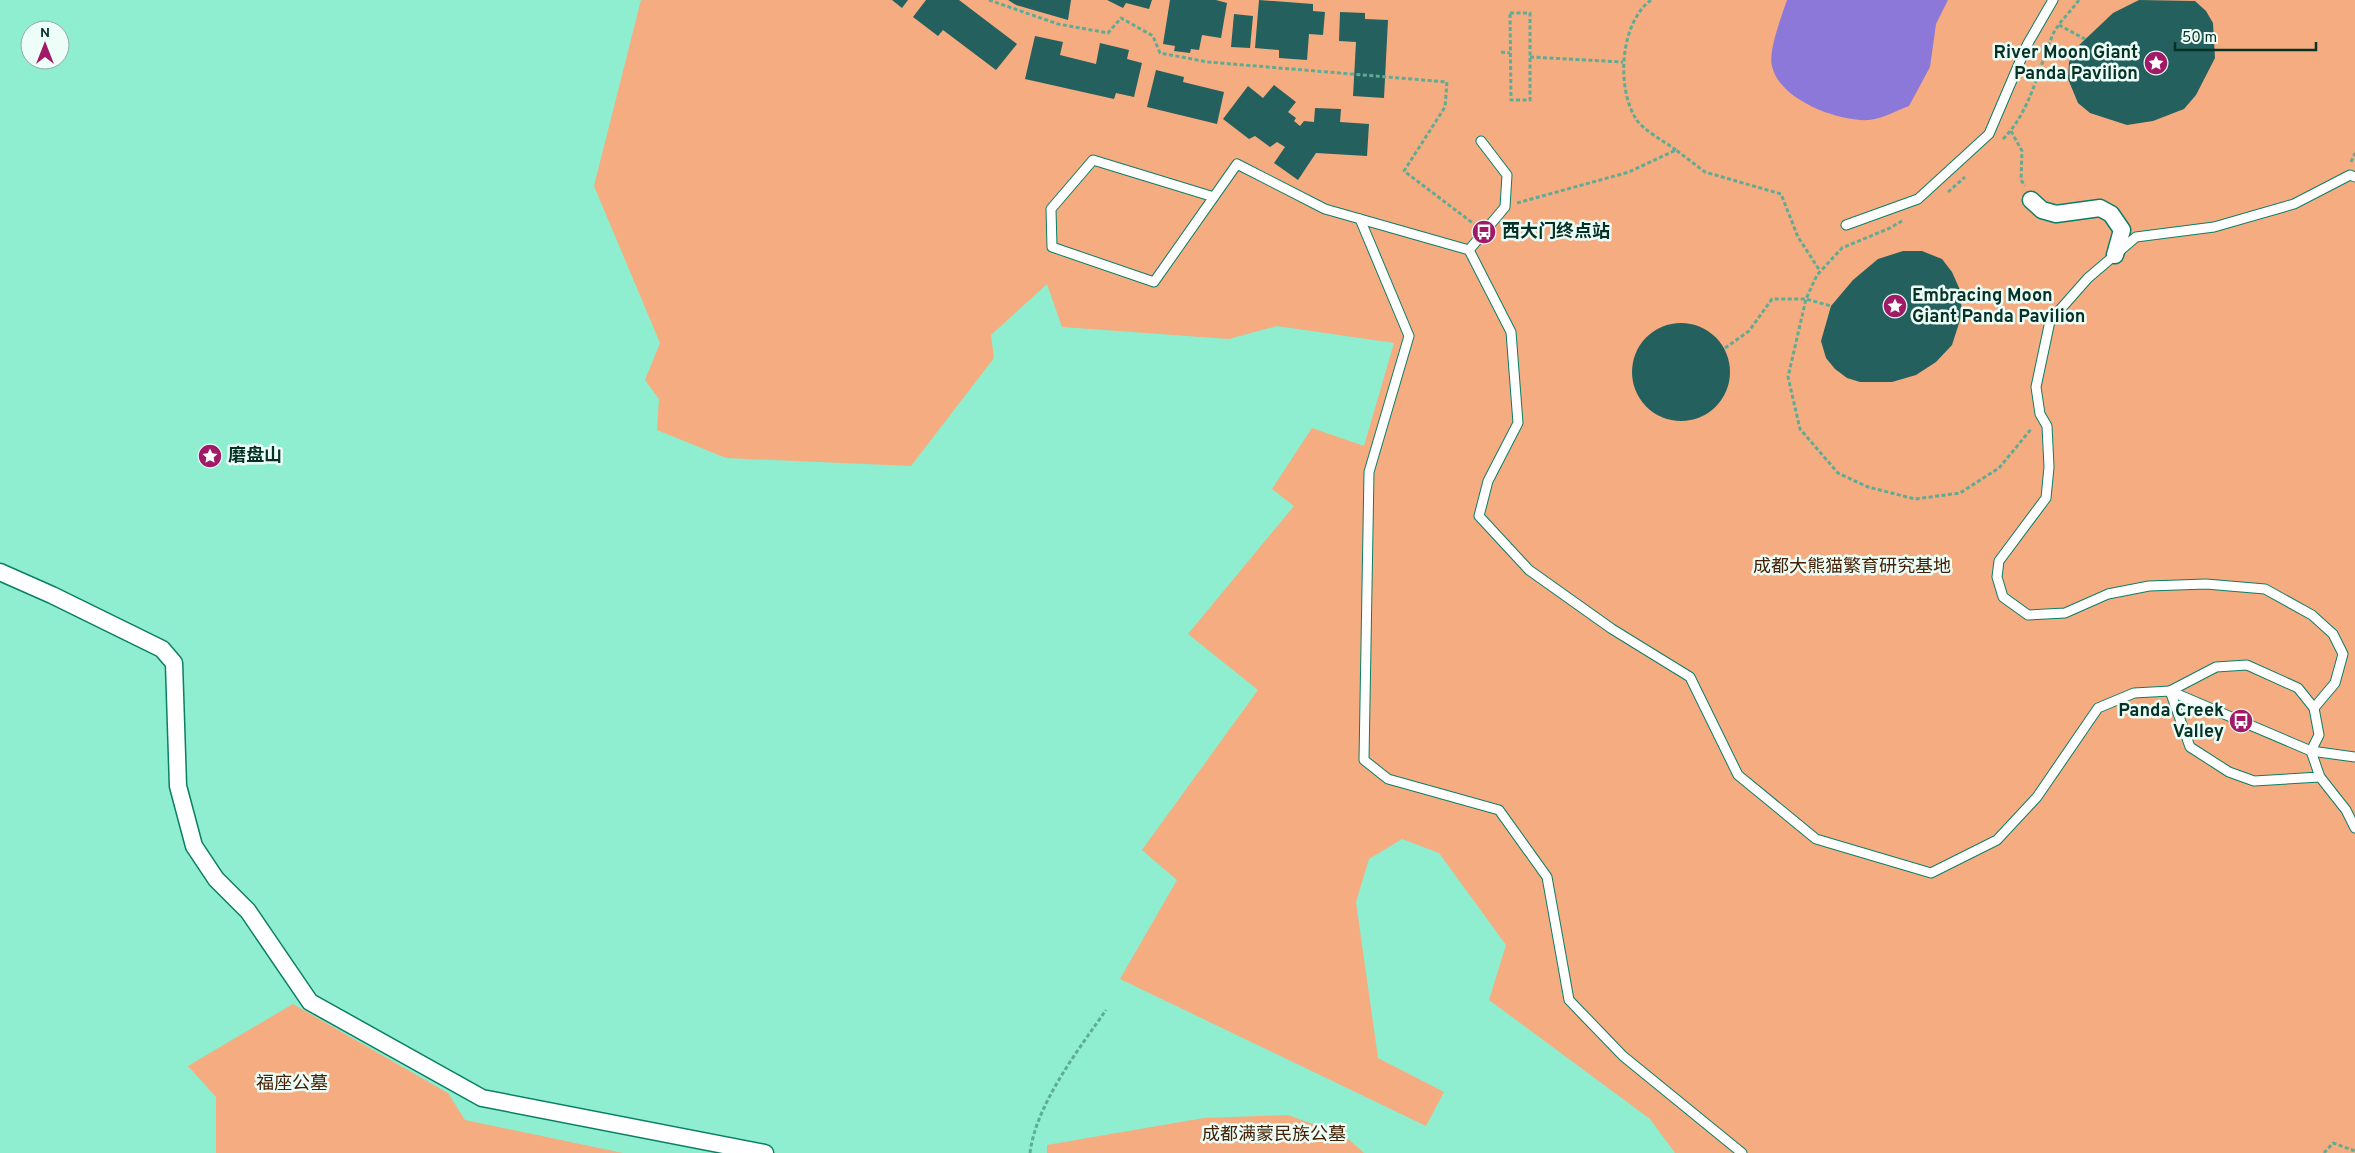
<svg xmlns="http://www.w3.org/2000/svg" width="2355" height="1153" viewBox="0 0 2355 1153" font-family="Overpass,'Noto Sans SC',sans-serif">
  <rect width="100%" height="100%" fill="#8eeecf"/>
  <!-- green -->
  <g fill="#f6ac81">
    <polygon points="641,0 2355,0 2355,1153 1675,1153 1650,1119 1489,1000 1506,945 1439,853 1402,839 1369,859 1356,902 1378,1058 1444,1092 1426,1126 1120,979 1177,880 1142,850 1258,690 1188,634 1294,506 1272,489 1312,428 1364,446 1394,343 1277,326 1229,339 1062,327 1047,284 991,335 994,358 911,466 726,458 657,430 659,399 645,380 660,343 594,186"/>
    <polygon points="293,1004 448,1093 465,1120 623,1153 216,1153 216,1097 188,1066"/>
    <polygon points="1288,1115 1345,1136 1364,1153 1047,1153 1047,1145 1204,1118"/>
  </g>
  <!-- water -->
  <path fill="#8b78d8" d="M 1787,0 L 1948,0 L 1936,24 L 1930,67 L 1909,106 C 1897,110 1882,119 1869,120 C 1839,122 1779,100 1772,66 C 1768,51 1782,15 1787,0 Z"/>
  <!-- building -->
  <g fill="#24605d">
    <polygon points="892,0 908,0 902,8"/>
    <polygon points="926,0 959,0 1017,44 996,70 943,30 938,36 913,17"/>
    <polygon points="1008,0 1071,0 1068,20 1016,5"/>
    <polygon points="1107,0 1152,0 1149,9 1126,3 1123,8"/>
    <polygon points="1170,0 1216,0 1227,3 1221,38 1202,35 1199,50 1191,49 1190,53 1174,51 1175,46 1163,44"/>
    <polygon points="1259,0 1313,4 1313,11 1325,12 1323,35 1309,34 1307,60 1279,58 1279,50 1255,48"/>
    <polygon points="2139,0 2195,1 2206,11 2213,23 2215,58 2196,95 2184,109 2153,121 2127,125 2090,113 2078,103 2068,79 2069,62 2076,48 2113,13"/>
    <polygon points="1340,12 1365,13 1365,19 1388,20 1384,98 1353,96 1356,42 1339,41"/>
    <polygon points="1234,14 1253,16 1250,48 1231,47"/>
    <polygon points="1035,36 1063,42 1060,55 1096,64 1100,43 1129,50 1127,59 1142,63 1134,97 1116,93 1114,99 1025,79"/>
    <polygon points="1156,70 1184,77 1183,82 1224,92 1217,124 1147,107"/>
    <polygon points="1274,85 1296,102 1288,112 1296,118 1294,121 1300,126 1304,121 1314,122 1315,108 1341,109 1340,122 1369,124 1367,156 1316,153 1298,180 1274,163 1285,147 1277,142 1270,147 1255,136 1249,139 1223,119 1248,86 1263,98"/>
    <polygon points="1903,251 1922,251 1942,259 1952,272 1960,290 1962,314 1952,345 1936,362 1916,375 1892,382 1860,382 1847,378 1835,369 1826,358 1821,341 1831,306 1853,280 1878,259"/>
    <circle cx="1681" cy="372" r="49"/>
  </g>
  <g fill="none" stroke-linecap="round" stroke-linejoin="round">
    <!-- lane casing -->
    <g stroke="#097f65" stroke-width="11">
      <g id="lane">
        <polyline points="1481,141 1507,175 1505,207 1469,250 1511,332 1518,423 1488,481 1479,516 1529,570 1612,629 1690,677 1738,775 1816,839 1931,873 1997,840 2037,797 2098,708 2134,693 2170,691 2311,751 2355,757"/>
        <polyline points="1214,197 1093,160 1051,209 1052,247 1154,282 1237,164 1325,209 1469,250"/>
        <polyline points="1360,219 1409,336 1369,472 1364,760 1388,779 1499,810 1547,877 1569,1000 1623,1056 1742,1153"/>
        <polyline points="1846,225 1918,199 1989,134 2027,45 2053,0"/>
        <polyline points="2314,708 2335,683 2343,654 2333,634 2312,615 2265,589 2206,584 2149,586 2108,594 2065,613 2028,615 2003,597 1997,577 1999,561 2046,498 2049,467 2047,426 2040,414 2036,387 2050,321 2088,278 2136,237 2214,227 2294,204 2350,175 2355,177"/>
        <polyline points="2320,777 2254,781 2229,772 2190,747 2170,691 2216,667 2247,665 2298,688 2314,708 2319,735 2311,751 2320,777 2346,810 2355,828"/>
      </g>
    </g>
    <!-- street casing -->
    <g stroke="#097f65" stroke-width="19">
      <g id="street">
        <polyline points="2031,200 2042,210 2056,214 2100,208 2111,214 2122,230 2115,255"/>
        <polyline points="0,572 52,595 162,649 174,663 178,786 194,846 216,879 248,911 310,1002 482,1098 765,1153"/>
      </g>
    </g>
    <!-- path -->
    <g stroke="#5eac94" stroke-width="3" stroke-dasharray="4 2.5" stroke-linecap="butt">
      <polyline points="989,0 1058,24 1108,33 1121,18 1153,36 1160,53 1208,62 1447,82 1445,107 1404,171 1474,224"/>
      <path d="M 1651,0 C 1620,23 1616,87 1636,119 C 1642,129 1665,142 1676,150"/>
      <polygon points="1510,13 1530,13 1530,100 1511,100"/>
      <polyline points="2059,25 2085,39"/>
      <polyline points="1501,52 1510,53"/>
      <polyline points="1530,57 1623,62"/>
      <polyline points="2011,131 2022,151 2021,180 2025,186"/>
      <path d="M 2003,139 C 2031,111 2038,69 2053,34 C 2059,22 2071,11 2079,0"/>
      <polyline points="2351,162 2355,153"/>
      <polyline points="1948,192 1965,177"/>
      <polyline points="1517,203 1629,172 1676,150 1705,172 1781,194 1798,237 1820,271"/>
      <polyline points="1902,221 1890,228 1842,248 1817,275 1806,299 1788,377 1800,429 1838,473 1868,487 1915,499 1960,493 1999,468 2032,428"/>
      <polyline points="1725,348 1749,331 1772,299 1806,299 1831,306"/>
      <path d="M 1030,1153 C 1036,1104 1079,1049 1106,1010"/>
      <polyline points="2324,1153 2333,1143 2355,1151"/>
    </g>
    <!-- lane -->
    <use href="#lane" stroke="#fff" stroke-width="9"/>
    <!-- street -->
    <use href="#street" stroke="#fff" stroke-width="16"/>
  </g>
  <!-- icons -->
  <defs>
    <g id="sight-disc" transform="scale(1.25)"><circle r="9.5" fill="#a01a68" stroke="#ecfef7"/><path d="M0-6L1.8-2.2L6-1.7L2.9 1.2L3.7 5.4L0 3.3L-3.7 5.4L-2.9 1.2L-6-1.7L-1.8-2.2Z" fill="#fff"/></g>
    <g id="bus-disc" transform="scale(1.25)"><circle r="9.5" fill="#a01a68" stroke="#ecfef7"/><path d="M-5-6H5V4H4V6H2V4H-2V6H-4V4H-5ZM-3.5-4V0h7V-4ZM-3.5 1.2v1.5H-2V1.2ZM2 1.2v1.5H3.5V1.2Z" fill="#fff"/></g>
  </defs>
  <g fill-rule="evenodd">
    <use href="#sight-disc" x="2156" y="63"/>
    <use href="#bus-disc" x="1484" y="232"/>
    <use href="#sight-disc" x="1895" y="306"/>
    <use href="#sight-disc" x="210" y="456"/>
    <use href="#bus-disc" x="2241" y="721"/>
  </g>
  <g text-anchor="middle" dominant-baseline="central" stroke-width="5" stroke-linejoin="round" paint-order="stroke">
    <!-- poi labels -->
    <g font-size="18" font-weight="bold" fill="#063226" stroke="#ecfef7" text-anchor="start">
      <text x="2138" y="53" text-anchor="end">River Moon Giant<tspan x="2138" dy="21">Panda Pavilion</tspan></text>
      <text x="1502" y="232">西大门终点站</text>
      <text x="1912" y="296">Embracing Moon<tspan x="1912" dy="21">Giant Panda Pavilion</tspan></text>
      <text x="228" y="456">磨盘山</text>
      <text x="2224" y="711" text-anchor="end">Panda Creek<tspan x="2224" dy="21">Valley</tspan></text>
    </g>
    <!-- park labels -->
    <g font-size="18" fill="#452005" stroke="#ecfef7">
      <text x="1852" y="567">成都大熊猫繁育研究基地</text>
      <text x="292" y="1084">福座公墓</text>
      <text x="1274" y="1135">成都满蒙民族公墓</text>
    </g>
  </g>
  <!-- north arrow -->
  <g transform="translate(45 45)"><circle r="24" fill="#ecfef7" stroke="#90aca3"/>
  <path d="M0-4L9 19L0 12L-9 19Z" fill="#a01a68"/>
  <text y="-8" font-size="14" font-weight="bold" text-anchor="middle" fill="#063226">N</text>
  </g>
  <!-- scale -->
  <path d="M2175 42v8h141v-8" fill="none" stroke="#063226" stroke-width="2.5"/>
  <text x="2182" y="42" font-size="15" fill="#063226" stroke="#ecfef7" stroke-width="4" paint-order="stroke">50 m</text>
</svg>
